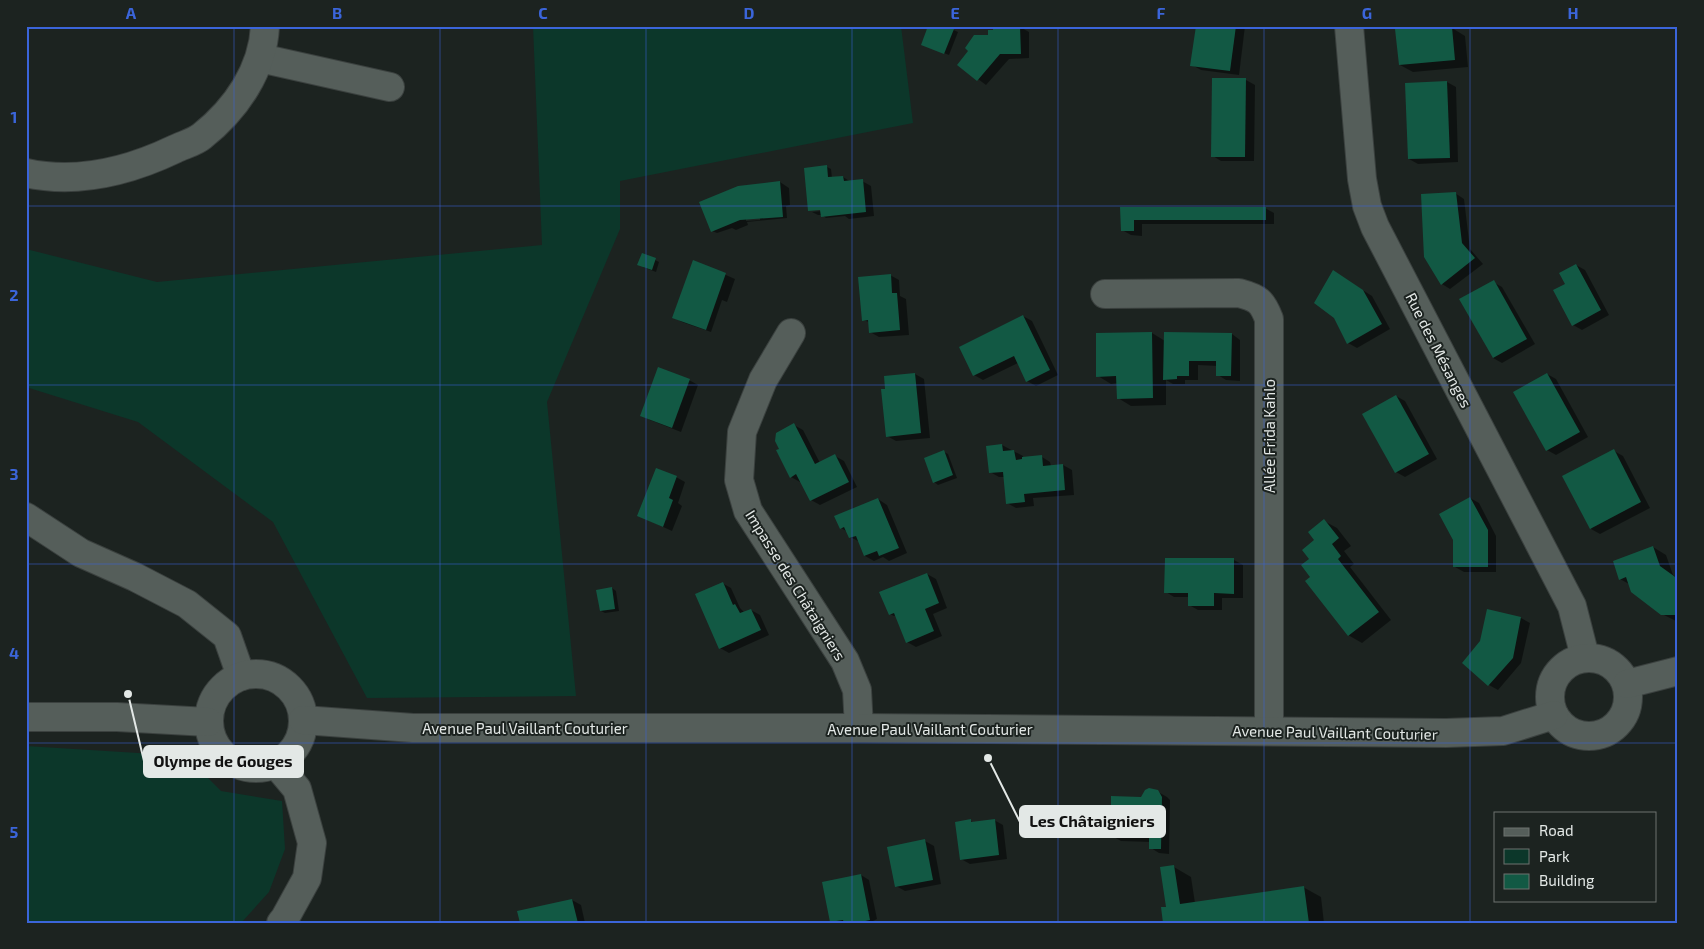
<svg xmlns="http://www.w3.org/2000/svg" width="1704" height="949" viewBox="0 0 1704 949" font-family="'Exo 2',sans-serif">
  <rect width="100%" height="100%" fill="#1c2320"/>
  <!-- green -->
  <g fill="#0c372a">
    <polygon points="533,26 901,26 913,123 620,181 620,229 547,402 576,696 367,698 273,522 138,422 26,387 26,249 157,282 542,245"/>
    <polygon points="26,746 186,756 221,791 282,801 285,849 269,892 241,923 26,923"/>
  </g>
  <!-- shadow -->
  <g fill="#0007" fill-rule="evenodd">
    <polygon points="945,26 958,32 949,55 926,46"/>
    <polygon points="994,26 1020,27 1029,32 1029,58 1009,59 986,85 978,79 994,31"/>
    <polygon points="1197,26 1245,26 1239,75 1201,70 1192,65"/>
    <polygon points="1402,26 1441,26 1442,29 1452,28 1465,36 1468,67 1413,72 1400,65"/>
    <polygon points="1246,80 1255,85 1254,161 1221,161 1213,156"/>
    <polygon points="1447,82 1456,87 1458,162 1418,164 1409,159"/>
    <polygon points="827,167 831,169 832,178 843,177 851,182 862,181 871,186 874,216 849,219 845,216 826,218 822,215 818,215 812,212 822,211 822,208 809,210"/>
    <path d="M 780,182 L 789,188 L 790,205 L 786,206 L 787,218 L 747,222 L 748,225 L 736,230 L 732,228 L 717,233 L 712,231 ZM 760,217 L 760,220 L 746,221 L 746,218 Z"/>
    <polygon points="1455,193 1464,199 1470,249 1483,264 1450,289 1442,284"/>
    <polygon points="1122,208 1265,208 1274,213 1274,224 1142,224 1142,236 1131,235 1122,230"/>
    <polygon points="655,260 659,262 656,272 643,267"/>
    <polygon points="694,261 735,279 727,302 722,300 711,332 682,322 673,317"/>
    <polygon points="1576,265 1585,270 1609,315 1582,330 1573,325 1566,284"/>
    <polygon points="890,275 899,280 900,296 906,299 909,335 879,337 870,332 869,322 863,320"/>
    <polygon points="1342,277 1372,296 1390,329 1357,348 1348,343 1335,317"/>
    <polygon points="1493,282 1502,287 1535,344 1502,363 1493,358"/>
    <polygon points="1023,316 1032,321 1058,375 1036,386 1027,381 1018,363 983,380 974,375"/>
    <polygon points="1152,333 1165,341 1232,334 1240,340 1240,381 1226,380 1218,375 1218,366 1198,365 1198,380 1185,380 1185,384 1173,384 1166,380 1166,405 1131,406 1118,398 1118,383 1111,384 1098,376"/>
    <polygon points="915,374 924,379 930,438 896,441 887,436 885,377"/>
    <polygon points="1547,374 1556,379 1588,437 1556,455 1547,450"/>
    <polygon points="689,380 698,385 681,432 650,420 641,415"/>
    <polygon points="1396,396 1405,401 1437,459 1405,477 1396,472"/>
    <polygon points="794,425 803,430 820,463 835,456 844,461 857,487 820,505 811,500 801,481 800,482 791,477 781,449"/>
    <polygon points="1002,445 1023,456 1023,458 1042,457 1050,462 1051,466 1063,465 1072,470 1074,495 1033,498 1034,506 1016,508 1007,503 1005,477 999,477 990,472"/>
    <polygon points="1614,451 1623,456 1650,508 1600,534 1591,529"/>
    <polygon points="944,452 948,454 957,478 938,485 934,482"/>
    <polygon points="676,477 685,482 678,503 682,506 672,531 639,516"/>
    <polygon points="1470,498 1479,503 1496,536 1496,572 1464,572 1455,567"/>
    <polygon points="878,499 887,505 907,553 889,561 883,557 874,561 865,556 860,542 850,537 848,532 841,528"/>
    <polygon points="1324,521 1337,528 1351,546 1344,551 1354,564 1350,567 1391,620 1362,643 1348,635 1312,577 1311,559"/>
    <polygon points="1653,547 1666,555 1673,575 1678,578 1678,622 1662,614 1629,584 1620,579"/>
    <polygon points="1234,560 1243,565 1243,598 1222,598 1222,610 1198,610 1189,605 1189,597 1174,597 1166,592"/>
    <polygon points="927,574 936,579 947,608 933,614 942,636 916,647 907,642 896,615 894,616 890,614"/>
    <polygon points="722,583 731,588 740,608 745,613 751,610 760,615 769,635 729,653 720,648"/>
    <polygon points="612,588 616,591 619,611 605,613 601,611"/>
    <polygon points="1488,611 1521,618 1530,623 1521,663 1498,690 1489,685 1463,663 1481,642"/>
    <polygon points="1153,789 1167,797 1170,800 1169,854 1159,853 1151,848 1151,842 1121,841 1112,836 1141,798"/>
    <polygon points="994,820 1003,825 1007,859 970,864 961,859 970,821 974,823"/>
    <polygon points="925,841 934,846 941,884 905,891 896,886"/>
    <polygon points="1174,867 1191,877 1195,903 1303,887 1321,897 1324,923 1165,923"/>
    <polygon points="861,875 869,880 877,919 869,923 834,923 831,921"/>
    <polygon points="572,900 581,905 585,923 521,923"/>
  </g>
  <!-- building -->
  <g fill="#125944">
    <polygon points="928,26 948,26 954,29 944,54 921,45"/>
    <polygon points="993,26 1020,26 1021,54 1000,54 977,81 957,65 968,51 965,48 974,35 988,35 988,30 993,30"/>
    <polygon points="1196,26 1236,26 1230,71 1190,66"/>
    <polygon points="1400,26 1429,26 1429,29 1452,27 1455,60 1399,65 1395,29 1401,29"/>
    <polygon points="1212,78 1246,78 1245,157 1211,157"/>
    <polygon points="1447,81 1450,158 1408,159 1405,83"/>
    <polygon points="827,165 828,177 843,176 844,181 863,179 866,212 821,217 820,210 808,211 804,168"/>
    <polygon points="780,181 783,217 740,220 711,232 699,202 738,186"/>
    <polygon points="1456,192 1462,243 1475,258 1441,285 1424,257 1421,194"/>
    <polygon points="1120,207 1266,207 1266,220 1134,220 1134,231 1121,231"/>
    <polygon points="642,253 656,258 652,270 637,265"/>
    <polygon points="693,260 726,273 706,330 672,318"/>
    <polygon points="1576,264 1601,310 1572,326 1553,290 1565,284 1559,273"/>
    <polygon points="1333,270 1363,290 1382,324 1347,344 1334,318 1314,303"/>
    <polygon points="891,274 892,293 897,293 900,330 869,333 868,320 862,321 858,277"/>
    <polygon points="1494,280 1527,339 1493,358 1459,299"/>
    <polygon points="1023,315 1050,370 1026,382 1014,356 973,376 959,347"/>
    <polygon points="1152,332 1153,398 1117,399 1116,376 1096,377 1096,333"/>
    <polygon points="1164,332 1232,333 1231,376 1216,376 1216,361 1189,361 1189,376 1177,376 1177,379 1163,380"/>
    <polygon points="658,367 690,379 672,428 640,416"/>
    <polygon points="915,373 921,433 886,437 881,389 885,389 884,376"/>
    <polygon points="1547,373 1580,432 1546,451 1513,392"/>
    <polygon points="1396,395 1429,454 1395,473 1362,414"/>
    <polygon points="794,423 815,464 835,454 849,482 810,501 796,474 790,478 776,450 779,449 775,441 776,433"/>
    <polygon points="1002,444 1003,451 1014,450 1016,460 1022,459 1022,457 1042,455 1043,466 1063,464 1065,490 1024,494 1025,502 1006,504 1003,472 989,473 986,446"/>
    <polygon points="1614,449 1641,502 1590,529 1562,476"/>
    <polygon points="944,450 953,475 933,483 924,458"/>
    <polygon points="656,468 677,476 669,498 673,500 663,527 637,516"/>
    <polygon points="1470,497 1488,530 1488,567 1453,567 1453,540 1439,514"/>
    <polygon points="878,498 899,548 879,556 877,551 864,556 856,536 849,538 844,527 840,529 834,516"/>
    <polygon points="1324,519 1339,538 1332,544 1341,556 1338,559 1379,612 1348,636 1305,581 1310,577 1301,565 1309,559 1302,550 1314,540 1308,532"/>
    <polygon points="1653,546 1660,566 1678,579 1678,615 1661,615 1631,592 1626,577 1619,580 1613,561"/>
    <polygon points="1165,558 1234,558 1234,594 1214,593 1214,606 1188,606 1188,593 1164,593"/>
    <polygon points="927,573 939,603 925,609 934,631 906,643 894,613 889,615 879,592"/>
    <polygon points="723,582 733,605 735,604 740,613 751,609 761,630 719,649 695,594"/>
    <polygon points="612,587 615,609 600,611 596,590"/>
    <polygon points="1487,609 1521,617 1513,658 1488,686 1462,663 1480,641"/>
    <polygon points="1149,788 1158,790 1162,797 1161,849 1149,849 1149,837 1111,837 1111,796 1141,797 1145,790"/>
    <polygon points="971,819 971,822 995,819 999,855 960,860 955,822"/>
    <polygon points="925,839 933,880 895,887 887,847"/>
    <polygon points="1174,865 1180,904 1304,886 1309,923 1163,923 1161,907 1166,907 1160,867"/>
    <polygon points="861,874 870,920 856,923 844,923 843,920 830,922 822,882"/>
    <polygon points="572,899 578,923 520,923 517,911"/>
  </g>
  <g fill="none" stroke-linecap="round" stroke-linejoin="round">
    <!-- minor casing -->
    <g stroke="#3b413f" stroke-width="30">
      <g id="minor">
        <polyline points="1349,26 1362,179 1367,206 1375,227 1572,606 1585,657"/>
        <polyline points="260,58 390,87"/>
        <path d="M 26,173 C 76,184 129,171 175,149 C 183,145 195,142 202,136 C 236,109 263,70 265,26"/>
        <path d="M 1105,294 L 1239,293 C 1258,298 1262,301 1269,319 L 1269,731"/>
        <polyline points="791,333 763,380 742,432 739,480 748,511 845,661 857,690 859,728"/>
        <polyline points="26,517 81,553 135,577 187,604 227,636 241,676"/>
        <circle cx="1589" cy="697" r="39"/>
        <circle cx="256" cy="721" r="47"/>
        <polyline points="1627,684 1678,671"/>
        <polyline points="26,717 117,717 208,722"/>
        <polyline points="303,720 413,728 859,728 1446,733 1503,731 1554,715"/>
        <polyline points="276,764 297,789 312,843 307,878 285,918 281,923"/>
      </g>
    </g>
    <!-- minor -->
    <use href="#minor" stroke="#555e5a" stroke-width="28"/>
  </g>
  <!-- grid -->
  <path fill="none" stroke="#3b65da" stroke-width="1" stroke-opacity="0.55" d="M 234,26 L 234,923M 440,26 L 440,923M 646,26 L 646,923M 852,26 L 852,923M 1058,26 L 1058,923M 1264,26 L 1264,923M 1470,26 L 1470,923M 26,206 L 1678,206M 26,385 L 1678,385M 26,564 L 1678,564M 26,743 L 1678,743"/>
  <g text-anchor="middle" dominant-baseline="central" stroke-width="4" stroke-linejoin="round" paint-order="stroke">
    <!-- street labels -->
    <g font-size="15" fill="#e3e8e6" stroke="#1c2320">
      <text transform="translate(1439 350) rotate(63)">Rue des Mésanges</text>
      <text transform="translate(1269 436) rotate(-90)">Allée Frida Kahlo</text>
      <text transform="translate(796 585) rotate(58)">Impasse des Châtaigniers</text>
      <text x="525" y="728">Avenue Paul Vaillant Couturier</text>
      <text x="930" y="729">Avenue Paul Vaillant Couturier</text>
      <text transform="translate(1335 732) rotate(1)">Avenue Paul Vaillant Couturier</text>
    </g>
  </g>
  <!-- callouts -->
  <path fill="none" stroke="#e3e8e6" stroke-width="2" d="M128 694L144 761M988 758L1020 822"/>
  <g fill="#e3e8e6" stroke="#1c2320" stroke-width="2">
    <circle cx="128" cy="694" r="5"/>
    <circle cx="988" cy="758" r="5"/>
  </g>
  <g fill="#e3e8e6" stroke="#e3e8e6" stroke-width="2">
    <rect x="144" y="746" width="159" height="31" rx="5"/>
    <rect x="1020" y="806" width="145" height="31" rx="5"/>
  </g>
  <g font-size="16" text-anchor="middle" font-weight="bold" fill="#111">
    <text x="223" y="767">Olympe de Gouges</text>
    <text x="1092" y="827">Les Châtaigniers</text>
  </g>
  <!-- border -->
  <rect width="1704" height="949" fill="none" stroke="#1c2320" stroke-width="55"/>
  <!-- legend -->
  <rect x="1494" y="812" width="162" height="90" fill="#1c2320" stroke="#6c726f"/>
  <rect x="1504" y="828" width="25" height="8" fill="#555e5a" stroke="#6c726f"/>
  <text x="1539" y="836" font-size="15" fill="#e3e8e6">Road</text>
  <rect x="1504" y="849" width="25" height="15" fill="#0c372a" stroke="#6c726f"/>
  <text x="1539" y="862" font-size="15" fill="#e3e8e6">Park</text>
  <rect x="1504" y="874" width="25" height="15" fill="#125944" stroke="#6c726f"/>
  <text x="1539" y="886" font-size="15" fill="#e3e8e6">Building</text>
  <rect x="28" y="28" width="1648" height="894" fill="none" stroke="#3b65da" stroke-width="2"/>
  <g font-size="16" text-anchor="middle" font-weight="bold" fill="#3b65da">
    <text x="131" y="19">A</text>
    <text x="337" y="19">B</text>
    <text x="543" y="19">C</text>
    <text x="749" y="19">D</text>
    <text x="955" y="19">E</text>
    <text x="1161" y="19">F</text>
    <text x="1367" y="19">G</text>
    <text x="1573" y="19">H</text>
    <text x="14" y="123">1</text>
    <text x="14" y="301">2</text>
    <text x="14" y="480">3</text>
    <text x="14" y="659">4</text>
    <text x="14" y="838">5</text>
  </g>
</svg>
